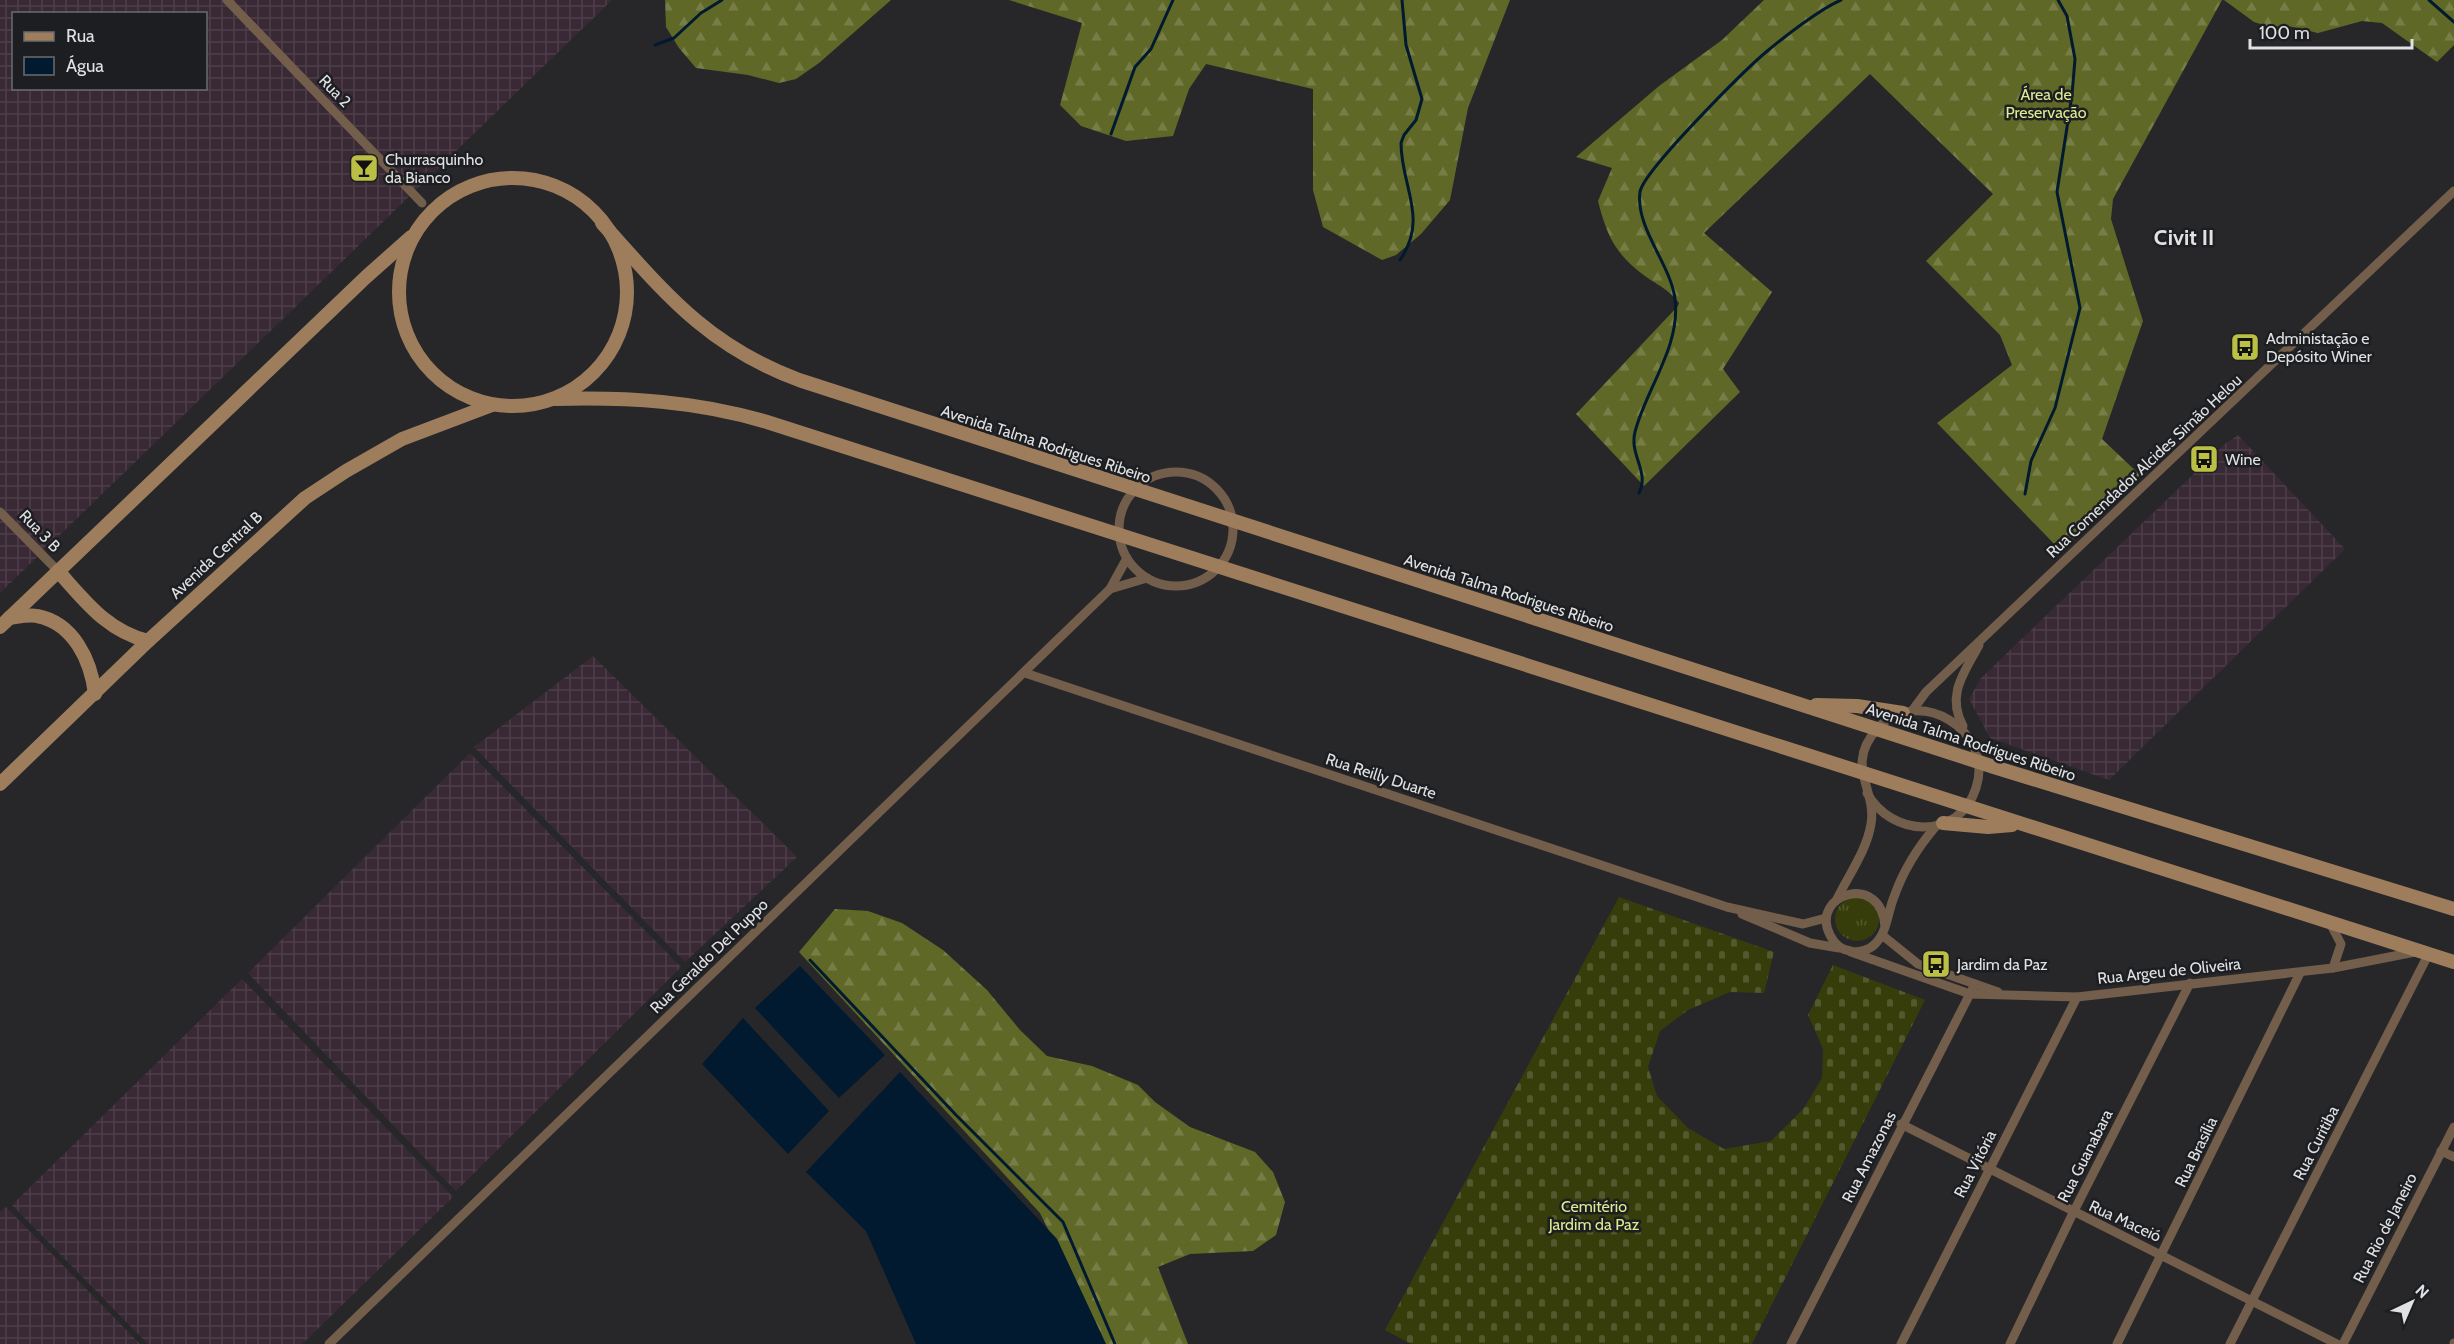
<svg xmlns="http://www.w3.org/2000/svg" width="2454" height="1344" viewBox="0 0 2454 1344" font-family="Cabin,sans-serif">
  <defs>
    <pattern id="industrial-grid" width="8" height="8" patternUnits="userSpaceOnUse" patternTransform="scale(1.5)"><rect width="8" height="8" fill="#392935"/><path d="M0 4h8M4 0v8" fill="none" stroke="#4c3e48"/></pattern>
    <pattern id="grass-tufts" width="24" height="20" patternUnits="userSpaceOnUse" patternTransform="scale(1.5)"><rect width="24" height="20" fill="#363d0a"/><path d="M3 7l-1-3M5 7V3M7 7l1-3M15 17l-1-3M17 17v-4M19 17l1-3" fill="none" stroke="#53592e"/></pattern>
    <pattern id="forest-firs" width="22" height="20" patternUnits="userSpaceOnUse" patternTransform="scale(1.5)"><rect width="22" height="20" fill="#5f6827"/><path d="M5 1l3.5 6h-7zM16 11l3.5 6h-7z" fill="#767d46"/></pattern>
    <pattern id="cemetery-stones" width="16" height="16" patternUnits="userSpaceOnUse" patternTransform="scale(1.5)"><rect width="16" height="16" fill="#363d0a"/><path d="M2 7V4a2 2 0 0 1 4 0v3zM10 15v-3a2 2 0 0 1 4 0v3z" fill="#53592e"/></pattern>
  </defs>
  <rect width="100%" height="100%" fill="#27272a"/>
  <!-- industrial -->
  <g fill="url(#industrial-grid)" fill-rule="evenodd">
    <path d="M 0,0 L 612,0 L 0,593 ZM 14,14 L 206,14 L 206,88 L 14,88 Z"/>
    <polygon points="2238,435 2345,549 2109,780 1990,738 1969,699 1981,678 2225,444"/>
    <polygon points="593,656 797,857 685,962 474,747"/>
    <polygon points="470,753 681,967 456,1191 248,973"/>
    <polygon points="242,979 453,1197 302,1344 148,1344 12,1205"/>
    <polygon points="6,1207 140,1344 0,1344 0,1212"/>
  </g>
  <!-- grass -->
  <circle fill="url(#grass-tufts)" cx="1857" cy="919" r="22"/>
  <!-- forest -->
  <g fill="url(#forest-firs)">
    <polygon points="665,0 891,0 819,63 796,79 779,83 748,75 696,68 679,48 666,27"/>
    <polygon points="1009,0 1510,0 1468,108 1450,200 1421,234 1396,255 1382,260 1323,227 1313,190 1313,89 1206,64 1189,89 1173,136 1126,141 1081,126 1060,105 1082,23"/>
    <path d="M 1764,0 L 2222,0 L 2113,199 L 2111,219 L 2143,321 L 2102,439 L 2140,475 L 2061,551 L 1937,423 L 2012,365 L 2000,335 L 1926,261 L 1993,194 L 1870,74 L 1704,233 L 1772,292 L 1723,369 L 1740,392 L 1644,486 L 1576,414 L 1678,306 L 1679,303 C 1667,288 1659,286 1645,276 C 1615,254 1607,236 1598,201 L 1612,168 L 1576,157 L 1659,86 L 1722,40 Z"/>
    <polygon points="2224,0 2454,0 2454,45 2437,62 2382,23 2362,21 2318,33 2288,26 2270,27 2254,22"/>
    <polygon points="835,909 868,911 902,923 943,950 987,990 1020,1030 1047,1056 1092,1066 1138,1085 1155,1102 1190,1127 1255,1152 1273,1172 1285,1202 1276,1235 1253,1251 1190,1254 1158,1267 1188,1344 1105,1344 1040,1213 799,952"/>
  </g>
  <!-- cemetery -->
  <polygon fill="url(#cemetery-stones)" points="1619,897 1774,952 1764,993 1730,992 1688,1010 1660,1031 1648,1067 1657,1096 1688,1128 1724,1149 1771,1141 1804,1108 1822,1078 1823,1049 1808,1015 1833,965 1925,1000 1752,1344 1411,1344 1385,1330"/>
  <!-- water -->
  <g fill="#011a30">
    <polygon points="800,966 885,1055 839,1098 755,1008"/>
    <polygon points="743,1018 829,1111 788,1154 702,1064"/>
    <polygon points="900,1072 1057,1239 1106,1344 916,1344 866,1231 806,1172"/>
  </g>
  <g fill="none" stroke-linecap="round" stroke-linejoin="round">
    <!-- stream -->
    <g stroke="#011a30" stroke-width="3">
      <polyline points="2429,0 2454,22"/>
      <polyline points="655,45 674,38 701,13 722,0"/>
      <polyline points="1111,134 1135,67 1151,49 1173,0"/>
      <path d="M 1400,260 C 1429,218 1401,187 1401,143 L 1404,135 L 1416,120 L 1422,99 L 1406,45 L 1402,0"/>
      <path d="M 1639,493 C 1650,472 1629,455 1635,432 C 1646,389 1681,346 1675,299 C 1671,265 1635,227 1640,192 C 1643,171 1745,70 1766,52 C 1784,37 1820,9 1841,0"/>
      <polyline points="2025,494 2031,461 2055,408 2080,308 2057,192 2072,95 2075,59 2067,16 2058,0"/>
      <polyline points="810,960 956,1115 1063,1222 1115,1344"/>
    </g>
    <!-- street -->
    <g stroke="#735e4b" stroke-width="9">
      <polyline points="227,0 422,203"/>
      <circle cx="1176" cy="529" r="57"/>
      <polyline points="0,512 58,571"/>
      <polyline points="1110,589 1147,578"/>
      <polyline points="1025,673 1727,907 1803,924 1826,918"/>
      <polyline points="1912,711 1926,692 2454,191"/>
      <path d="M 1963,726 C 1946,695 1964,673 1979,645"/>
      <path d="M 1837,899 C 1848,876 1867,850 1871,824 C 1877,789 1844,766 1877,729 C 1918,684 1995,730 1976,788 C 1959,841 1891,837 1867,793"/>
      <polyline points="1742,914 1810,943 1839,948"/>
      <polyline points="2329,921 2341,944 2333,968"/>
      <path d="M 1885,927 C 1882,871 1809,894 1830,935 C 1834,943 1841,950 1851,951 C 1859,953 1870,950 1876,943 C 1887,932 1888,911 1894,897 C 1903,871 1918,847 1936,826"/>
      <polyline points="1882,935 1918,964 1998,992"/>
      <polyline points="1851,952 1970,994 2077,997 2333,968 2415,952"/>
      <polyline points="1901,1124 2337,1344"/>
      <polyline points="2441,1151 2454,1157"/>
      <polyline points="329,1344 1110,589 1127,558"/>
      <polyline points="1791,1344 1975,984"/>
      <polyline points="1901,1344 2077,997"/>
      <polyline points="2010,1344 2073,1213 2190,983"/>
      <polyline points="2117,1344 2300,973"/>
      <polyline points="2230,1344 2428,955"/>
      <polyline points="2343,1344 2454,1127"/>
      <polyline points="2454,1344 2454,1343"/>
    </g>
    <!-- secondary -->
    <g stroke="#9e7d5d" stroke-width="14">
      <circle cx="513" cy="292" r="114"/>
      <path d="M 602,223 C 665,293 707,346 799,380 L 1994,767 L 2454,909"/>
      <path d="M 555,399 C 628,397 696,401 767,422 L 2454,962"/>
      <path d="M 58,571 C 85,601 107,631 148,641"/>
      <path d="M 9,618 C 18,617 28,614 37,616 C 74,623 91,661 95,694"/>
      <polyline points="0,627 366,277 411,237"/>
      <polyline points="1816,705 1857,706 1903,713"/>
      <polyline points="0,784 148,641 305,498 346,471 402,439 492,405"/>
      <polyline points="1943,823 1988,827 2012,825"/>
    </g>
  </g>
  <!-- icons -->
  <defs>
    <g id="bar-square" transform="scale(1.5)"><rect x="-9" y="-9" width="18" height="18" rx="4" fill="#bbc045" stroke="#1d1e21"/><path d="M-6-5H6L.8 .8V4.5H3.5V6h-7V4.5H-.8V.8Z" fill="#111"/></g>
    <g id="bus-square" transform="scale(1.5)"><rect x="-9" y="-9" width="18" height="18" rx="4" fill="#bbc045" stroke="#1d1e21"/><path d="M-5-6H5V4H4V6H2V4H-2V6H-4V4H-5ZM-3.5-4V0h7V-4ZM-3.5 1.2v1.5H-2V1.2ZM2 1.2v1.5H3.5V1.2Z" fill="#111"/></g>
  </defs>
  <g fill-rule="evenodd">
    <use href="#bar-square" x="364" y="168"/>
    <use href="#bus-square" x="2245" y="347"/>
    <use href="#bus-square" x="2204" y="459"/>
    <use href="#bus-square" x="1936" y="964"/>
  </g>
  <g text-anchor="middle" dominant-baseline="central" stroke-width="5" stroke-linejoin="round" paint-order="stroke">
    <!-- street labels -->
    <g font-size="16" fill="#e0e1e3" stroke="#1d1e21">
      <text transform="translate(335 91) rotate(46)">Rua 2</text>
      <text transform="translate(1046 444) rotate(18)">Avenida Talma Rodrigues Ribeiro</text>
      <text transform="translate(2144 466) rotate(-43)">Rua Comendador Alcides Simão Helou</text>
      <text transform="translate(40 531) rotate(46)">Rua 3 B</text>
      <text transform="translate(216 555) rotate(-43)">Avenida Central B</text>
      <text transform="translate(1509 593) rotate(18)">Avenida Talma Rodrigues Ribeiro</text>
      <text transform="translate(1971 742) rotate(18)">Avenida Talma Rodrigues Ribeiro</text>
      <text transform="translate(1381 776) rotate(18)">Rua Reilly Duarte</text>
      <text transform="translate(709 956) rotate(-44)">Rua Geraldo Del Puppo</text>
      <text transform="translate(2169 971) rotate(-6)">Rua Argeu de Oliveira</text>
      <text transform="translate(2316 1143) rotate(-63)">Rua Curitiba</text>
      <text transform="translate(2196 1152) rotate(-64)">Rua Brasília</text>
      <text transform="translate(2085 1156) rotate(-63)">Rua Guanabara</text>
      <text transform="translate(1869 1157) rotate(-63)">Rua Amazonas</text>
      <text transform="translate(1975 1164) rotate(-63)">Rua Vitória</text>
      <text transform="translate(2125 1221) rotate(25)">Rua Maceió</text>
      <text transform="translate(2385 1228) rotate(-63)">Rua Rio de Janeiro</text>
    </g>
    <!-- park labels -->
    <g font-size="16" fill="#dcec8e" stroke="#1d1e21">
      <text x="2046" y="94">Área de<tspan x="2046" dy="18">Preservação</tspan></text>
      <text x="1594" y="1206">Cemitério<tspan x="1594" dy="18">Jardim da Paz</tspan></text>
    </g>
    <!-- poi labels -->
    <g font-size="16" fill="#e0e1e3" stroke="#1d1e21" text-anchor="start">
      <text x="385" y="159">Churrasquinho<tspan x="385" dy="18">da Bianco</tspan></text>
      <text x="2266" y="338">Administação e<tspan x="2266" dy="18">Depósito Winer</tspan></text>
      <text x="2225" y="459">Wine</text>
      <text x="1957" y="964">Jardim da Paz</text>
    </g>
    <!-- district labels -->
    <g font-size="22" font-weight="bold" fill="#e0e1e3" stroke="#1d1e21">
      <text x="2184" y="237">Civit II</text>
    </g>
  </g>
  <!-- legend -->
  <rect x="12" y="12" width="195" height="78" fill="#1d1e21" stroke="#6b6c6f" stroke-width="1.5"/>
  <rect x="24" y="32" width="30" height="9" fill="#9e7d5d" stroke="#6b6c6f" stroke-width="1.5"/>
  <text x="66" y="42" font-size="18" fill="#e0e1e3">Rua</text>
  <rect x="24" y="57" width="30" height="18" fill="#011a30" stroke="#6b6c6f" stroke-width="1.5"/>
  <text x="66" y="72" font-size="18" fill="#e0e1e3">Água</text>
  <!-- north arrow -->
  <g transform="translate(2412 1302) rotate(44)" stroke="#1d1e21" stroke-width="4.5" paint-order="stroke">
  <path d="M0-4.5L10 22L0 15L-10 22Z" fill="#e0e1e3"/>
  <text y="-9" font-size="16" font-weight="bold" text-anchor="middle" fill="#e0e1e3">N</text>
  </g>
  <!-- scale -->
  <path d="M2250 39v9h162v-9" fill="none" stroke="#e0e1e3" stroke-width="3"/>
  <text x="2259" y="39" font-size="18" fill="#e0e1e3" stroke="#1d1e21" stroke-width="4.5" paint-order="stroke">100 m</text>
</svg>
